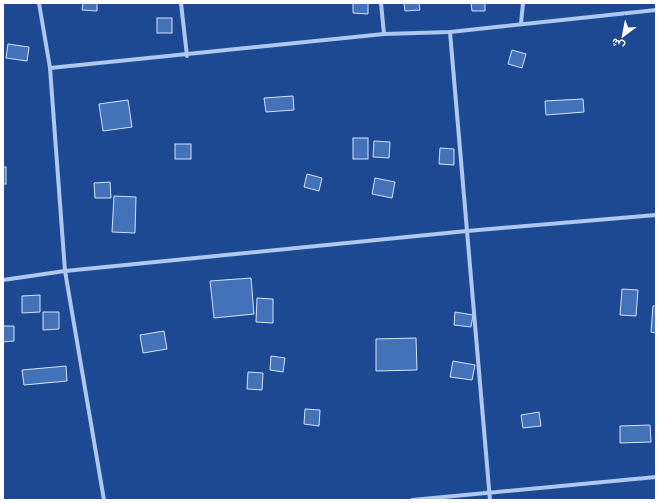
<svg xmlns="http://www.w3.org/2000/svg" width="659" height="503" viewBox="0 0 659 503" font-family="'PT Sans',Vazirmatn,sans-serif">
  <rect width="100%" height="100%" fill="#1c4992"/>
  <!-- building -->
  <g fill="#4472b9" stroke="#d3e2fa">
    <polygon points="83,3 97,3 97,11 82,10"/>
    <polygon points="353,3 368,3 368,14 353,13"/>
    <polygon points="404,3 419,3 420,10 405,11"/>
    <polygon points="471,3 485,3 485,11 472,11"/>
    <rect x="157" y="18" width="15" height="15"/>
    <polygon points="8,44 29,47 27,61 6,58"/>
    <polygon points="512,50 526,54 522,68 508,64"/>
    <polygon points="293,96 294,110 266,112 264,98"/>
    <polygon points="583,99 584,112 546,115 545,101"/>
    <polygon points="128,100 132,127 103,131 99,104"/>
    <rect x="353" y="138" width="15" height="21"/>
    <polygon points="374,141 390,142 389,158 373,157"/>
    <rect x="175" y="144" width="16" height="15"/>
    <polygon points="440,148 454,149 454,165 439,164"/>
    <rect x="3" y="167" width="3" height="17"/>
    <polygon points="307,174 322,178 319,191 304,187"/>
    <polygon points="375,178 395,182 392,198 372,194"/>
    <polygon points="110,182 111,198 95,198 94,183"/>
    <polygon points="114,196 136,197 135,233 112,232"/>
    <polygon points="251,278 254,314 214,318 210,281"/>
    <polygon points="622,289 638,290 636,316 620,315"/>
    <polygon points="40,295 40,312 22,313 22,296"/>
    <polygon points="257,298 273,299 273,323 256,322"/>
    <polygon points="653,306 656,306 656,333 651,332"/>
    <polygon points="43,312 59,312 59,329 43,330"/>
    <polygon points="455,312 473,315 471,327 454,325"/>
    <polygon points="3,326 14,326 14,341 3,342"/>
    <polygon points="164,331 167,349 143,353 140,335"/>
    <polygon points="416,338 417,370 376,371 376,339"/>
    <polygon points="271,356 285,358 283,372 270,370"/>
    <polygon points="453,361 475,365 472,380 450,377"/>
    <polygon points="66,366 67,381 24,385 22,370"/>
    <polygon points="248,372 263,373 262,390 247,389"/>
    <polygon points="305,409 320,410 319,426 304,424"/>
    <polygon points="539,412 541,426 523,428 521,415"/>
    <polygon points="650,425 651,442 620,443 620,426"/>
  </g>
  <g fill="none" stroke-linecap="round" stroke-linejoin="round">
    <!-- street -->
    <g stroke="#adc7ee" stroke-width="4">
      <polyline points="39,3 50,68 65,271 104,500"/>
      <polyline points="181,3 187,56"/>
      <polyline points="381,3 384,34"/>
      <polyline points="521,24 523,3"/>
      <polyline points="450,32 490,500"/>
      <polyline points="50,68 384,34 450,32 656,10"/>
      <polyline points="3,280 65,271 467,231 656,215"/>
      <polyline points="412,500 656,477"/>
    </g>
  </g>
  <!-- border -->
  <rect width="659" height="503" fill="none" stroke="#ffffff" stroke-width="8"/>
  <!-- north arrow -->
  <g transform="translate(623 36) rotate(212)" stroke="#1c4992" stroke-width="3" paint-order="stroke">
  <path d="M0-3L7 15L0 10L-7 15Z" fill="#ffffff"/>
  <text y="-6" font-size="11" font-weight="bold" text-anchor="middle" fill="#ffffff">ش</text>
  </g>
</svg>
